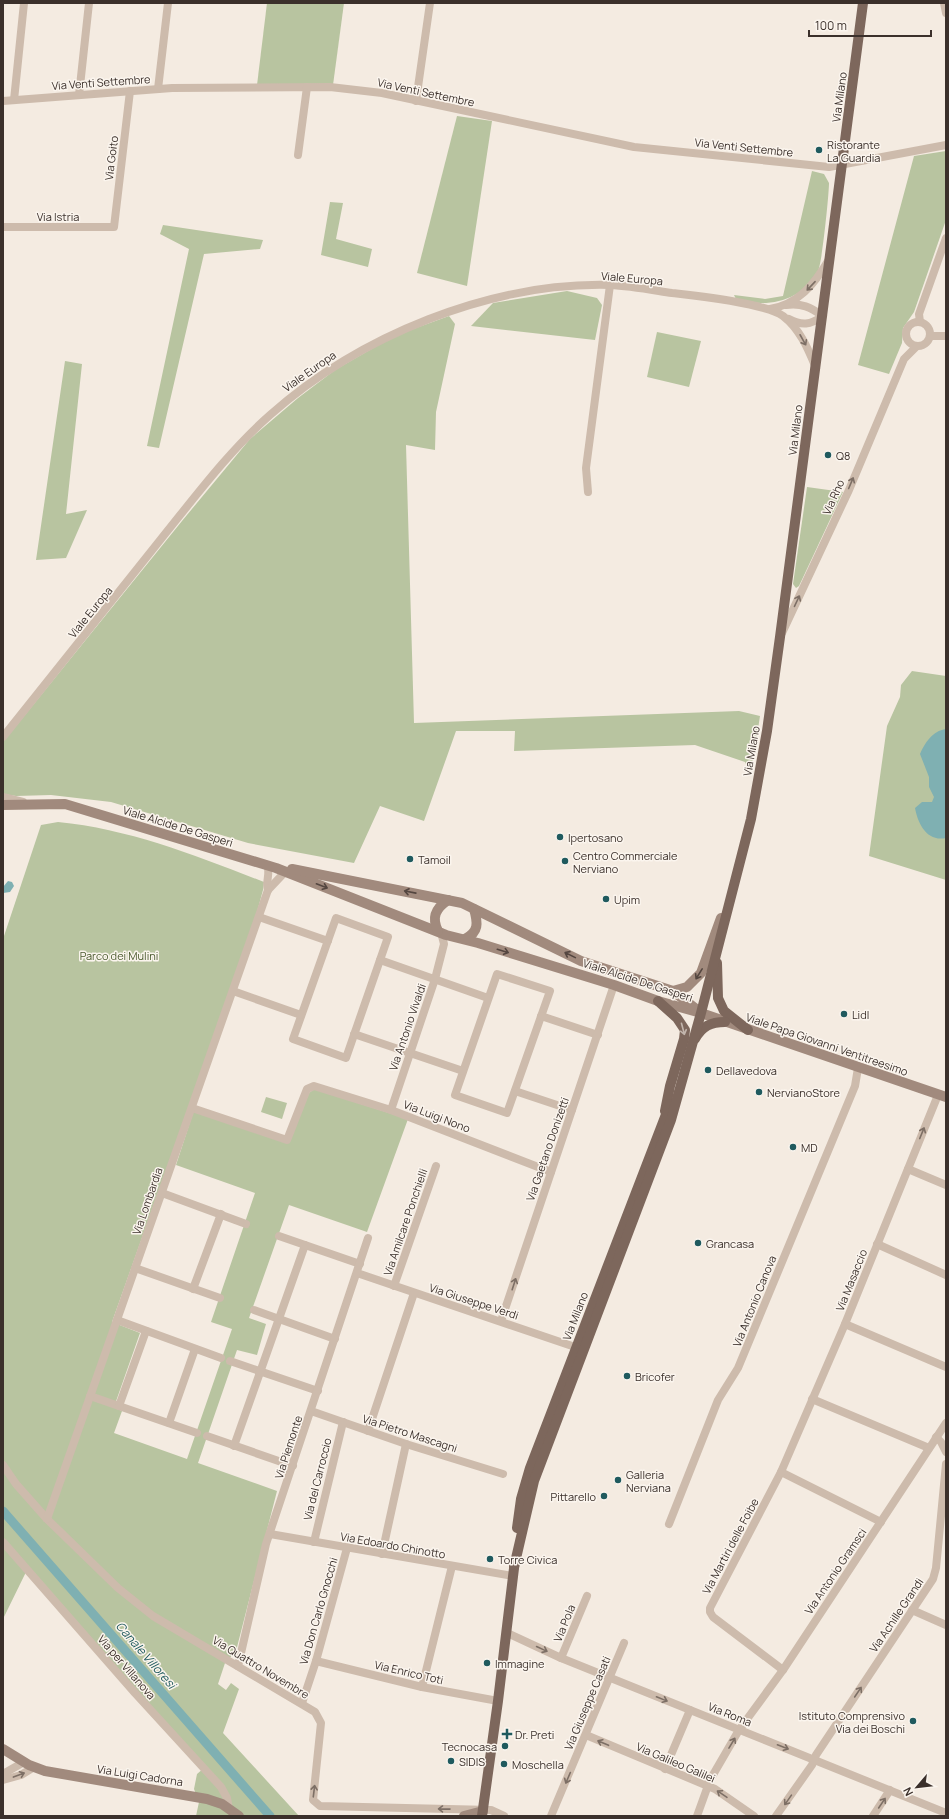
<svg xmlns="http://www.w3.org/2000/svg" width="949" height="1819" viewBox="0 0 949 1819" font-family="Manrope,sans-serif">
  <rect width="100%" height="100%" fill="#f4ebe1"/>
  <!-- green -->
  <g fill="#b8c4a0">
    <polygon points="267,3 344,3 333,85 257,85"/>
    <polygon points="457,116 492,121 467,286 417,273"/>
    <polygon points="946,151 946,220 914,312 903,328 902,343 889,374 858,365 914,156"/>
    <path d="M 812,171 L 824,174 L 829,183 C 829,194 822,264 818,271 C 803,301 766,309 736,299 L 734,295 L 765,299 L 783,296 Z"/>
    <polygon points="330,202 343,203 336,239 372,249 368,267 321,255"/>
    <polygon points="163,225 263,240 260,249 204,254 159,448 147,446 189,249 160,234"/>
    <polygon points="567,291 597,298 602,305 595,340 471,326 493,303"/>
    <polygon points="449,316 455,324 436,412 435,450 406,445 414,723 739,711 760,716 754,755 749,774 745,762 695,745 514,751 515,731 456,731 424,821 380,806 354,863 248,843 111,802 51,795 16,796 3,794 3,731 12,731 182,521 250,439 298,398 335,370 394,336"/>
    <polygon points="657,332 701,341 689,387 647,377"/>
    <polygon points="65,361 82,364 66,514 87,510 66,558 36,560"/>
    <polygon points="807,487 843,492 799,586 796,588 793,584"/>
    <polygon points="912,671 946,676 946,880 869,856 887,726 900,697 901,685"/>
    <path d="M 58,822 C 130,829 197,856 264,882 L 263,890 L 254,923 L 112,1322 L 140,1333 L 114,1407 L 122,1411 L 114,1433 L 187,1459 L 232,1329 L 211,1322 L 255,1193 L 176,1165 L 194,1110 L 289,1143 L 309,1093 L 314,1089 L 408,1119 L 367,1232 L 289,1205 L 249,1318 L 266,1324 L 257,1355 L 237,1350 L 198,1463 L 277,1491 L 236,1651 L 225,1663 L 218,1684 L 226,1690 L 231,1683 L 239,1689 L 223,1733 L 299,1816 L 196,1816 L 199,1802 L 194,1789 L 197,1774 L 204,1768 L 26,1572 L 3,1619 L 3,939 L 41,825 Z"/>
    <polygon points="266,1097 287,1103 282,1119 261,1112"/>
  </g>
  <!-- water -->
  <g fill="#7fb0b2">
    <path d="M 946,729 L 946,838 C 927,842 918,824 915,808 L 922,802 L 932,802 L 934,797 L 929,787 L 929,777 L 920,754 C 925,743 932,731 946,729 Z"/>
    <polygon points="8,881 12,882 14,886 10,892 3,893 3,887"/>
  </g>
  <g fill="none" stroke-linecap="round" stroke-linejoin="round">
    <!-- canal -->
    <polyline stroke="#7fb0b2" stroke-width="9" points="3,1511 270,1816"/>
    <!-- street -->
    <g stroke="#cdbbac" stroke-width="8">
      <polyline points="944,3 946,13"/>
      <polyline points="158,89 168,3"/>
      <polyline points="79,95 89,3"/>
      <polyline points="14,100 24,3"/>
      <polyline points="3,101 172,88 330,87 382,93 634,147 829,167 946,145"/>
      <polyline points="416,101 430,3"/>
      <polyline points="298,155 307,87"/>
      <polyline points="3,227 114,227 130,91"/>
      <path d="M 786,305 C 802,303 810,307 823,316 C 810,325 802,326 789,319"/>
      <path d="M 770,309 C 798,304 814,285 828,261"/>
      <circle cx="918" cy="334" r="12"/>
      <polyline points="920,322 919,314 946,238"/>
      <polyline points="931,336 946,336"/>
      <polyline points="588,492 586,468 610,285"/>
      <polyline points="782,633 849,490 904,359 916,347"/>
      <path d="M 3,737 C 56,671 109,605 161,539 C 195,497 229,451 270,415 C 359,336 490,282 610,285 C 631,286 652,290 672,293 C 697,296 765,303 783,316 C 800,329 808,349 816,368"/>
      <polyline points="3,797 23,802"/>
      <path d="M 267,865 C 271,874 265,881 268,890"/>
      <polyline points="259,917 328,941"/>
      <polygon points="336,918 388,937 346,1058 293,1039"/>
      <polyline points="380,960 488,998"/>
      <polygon points="497,974 550,991 507,1113 455,1095"/>
      <polyline points="233,991 301,1015"/>
      <polyline points="541,1016 598,1035"/>
      <polyline points="354,1034 463,1071"/>
      <polyline points="515,1091 572,1110"/>
      <polyline points="192,1108 287,1140 307,1089 314,1086 391,1110 551,1172"/>
      <polyline points="391,1110 435,979 444,944 441,932"/>
      <polyline points="908,1169 946,1185"/>
      <polyline points="162,1193 246,1224"/>
      <polyline points="279,1236 360,1264"/>
      <polyline points="877,1244 946,1275"/>
      <polyline points="135,1268 220,1298"/>
      <polyline points="357,1273 581,1349"/>
      <polyline points="394,1286 436,1166"/>
      <polyline points="193,1289 221,1214"/>
      <polyline points="254,1310 335,1339"/>
      <polyline points="117,1320 221,1358"/>
      <polyline points="501,1321 614,985"/>
      <polyline points="845,1324 946,1367"/>
      <polyline points="230,1361 318,1391"/>
      <polyline points="90,1396 197,1433"/>
      <polyline points="812,1399 929,1448"/>
      <polyline points="119,1406 146,1331"/>
      <polyline points="311,1411 406,1444 503,1474"/>
      <polyline points="169,1423 195,1349"/>
      <polyline points="368,1431 414,1293"/>
      <polyline points="207,1436 293,1466"/>
      <polyline points="936,1437 941,1442 946,1452"/>
      <polyline points="234,1446 305,1245"/>
      <polyline points="3,1465 16,1484 47,1519 118,1588 153,1616 315,1712 321,1723 313,1800 320,1806 491,1810 504,1816"/>
      <polyline points="781,1472 881,1522"/>
      <polyline points="47,1519 268,890 285,872"/>
      <polyline points="669,1524 718,1400 738,1368 855,1086 858,1068"/>
      <polyline points="270,1534 513,1576"/>
      <polyline points="3,1542 135,1693 221,1787 227,1798 229,1809"/>
      <polyline points="314,1542 343,1422"/>
      <polyline points="382,1554 406,1444"/>
      <polyline points="912,1610 946,1625"/>
      <polyline points="507,1633 561,1658 946,1813"/>
      <polyline points="561,1658 587,1596"/>
      <polyline points="316,1661 422,1687 498,1701"/>
      <polyline points="238,1666 266,1544 368,1238"/>
      <polyline points="783,1670 713,1617 710,1612 710,1608 781,1472 845,1324 938,1095"/>
      <polyline points="422,1687 452,1566"/>
      <polyline points="302,1703 316,1661 347,1548"/>
      <polyline points="586,1735 715,1789 754,1816"/>
      <polyline points="665,1769 690,1710"/>
      <polyline points="3,1774 24,1762"/>
      <polyline points="3,1780 21,1775 34,1767"/>
      <polyline points="551,1816 624,1643"/>
      <polyline points="697,1816 710,1780 739,1730 783,1670 946,1423"/>
      <polyline points="776,1816 812,1765 816,1755 933,1579 936,1568 946,1464"/>
      <polyline points="873,1816 890,1790"/>
    </g>
    <!-- secondary -->
    <g stroke="#a18a7d" stroke-width="10">
      <polyline points="3,805 65,804 276,868 446,935 478,943 614,985 658,1001 701,1013 946,1097"/>
      <polyline points="292,869 462,903 581,961 673,991 696,1009"/>
      <path d="M 438,931 C 431,917 436,908 448,900"/>
      <path d="M 465,939 C 479,932 478,923 474,909"/>
      <polyline points="673,991 687,987 701,973 721,918"/>
      <polyline points="3,1749 29,1765 45,1771 207,1799 222,1804 239,1816"/>
      <polyline points="464,1816 483,1811"/>
    </g>
    <!-- primary -->
    <g stroke="#7d675c" stroke-width="10">
      <polyline points="717,963 718,998 724,1011 748,1030"/>
      <polyline points="658,1001 677,1018 685,1030 684,1039 670,1086 665,1111"/>
      <path d="M 695,1039 C 702,1026 711,1022 725,1022"/>
      <polyline points="517,1528 521,1499 530,1468 670,1104"/>
      <polyline points="514,1567 534,1481 671,1120 701,1013 751,819 767,731 780,637 863,3"/>
      <polyline points="482,1816 498,1701 515,1560"/>
    </g>
  </g>
  <!-- one-way arrows -->
  <defs><path id="oneway-shaft" d="M-6 0H5M1.5-3L5.5 0L1.5 3" fill="none" stroke-width="1.6" stroke-linecap="round" stroke-linejoin="round"/></defs>
  <g stroke="#7d6f65">
    <use href="#oneway-shaft" transform="translate(811 286) rotate(133)"/>
    <use href="#oneway-shaft" transform="translate(803 340) rotate(61)"/>
    <use href="#oneway-shaft" transform="translate(851 483) rotate(-67)"/>
    <use href="#oneway-shaft" transform="translate(797 601) rotate(-65)"/>
    <use href="#oneway-shaft" transform="translate(922 1133) rotate(-68)"/>
    <use href="#oneway-shaft" transform="translate(514 1284) rotate(-72)"/>
    <use href="#oneway-shaft" transform="translate(542 1649) rotate(25)"/>
    <use href="#oneway-shaft" transform="translate(858 1692) rotate(-56)"/>
    <use href="#oneway-shaft" transform="translate(662 1699) rotate(22)"/>
    <use href="#oneway-shaft" transform="translate(603 1743) rotate(-157)"/>
    <use href="#oneway-shaft" transform="translate(732 1743) rotate(-59)"/>
    <use href="#oneway-shaft" transform="translate(783 1747) rotate(21)"/>
    <use href="#oneway-shaft" transform="translate(19 1775) rotate(-20)"/>
    <use href="#oneway-shaft" transform="translate(568 1778) rotate(113)"/>
    <use href="#oneway-shaft" transform="translate(314 1791) rotate(-83)"/>
    <use href="#oneway-shaft" transform="translate(722 1794) rotate(-146)"/>
    <use href="#oneway-shaft" transform="translate(788 1800) rotate(125)"/>
    <use href="#oneway-shaft" transform="translate(882 1803) rotate(-56)"/>
    <use href="#oneway-shaft" transform="translate(444 1809) rotate(-179)"/>
  </g>
  <g stroke="#544640">
    <use href="#oneway-shaft" transform="translate(322 886) rotate(21)"/>
    <use href="#oneway-shaft" transform="translate(410 892) rotate(-169)"/>
    <use href="#oneway-shaft" transform="translate(503 951) rotate(17)"/>
    <use href="#oneway-shaft" transform="translate(570 955) rotate(-154)"/>
    <use href="#oneway-shaft" transform="translate(699 974) rotate(122)"/>
  </g>
  <use stroke="#c2b5ac" href="#oneway-shaft" transform="translate(683 1029) rotate(75)"/>
  <!-- markers -->
  <g fill="#1f5a5e" stroke="#fbf5ee" stroke-width="1.5">
    <circle cx="819" cy="150" r="4"/>
    <circle cx="828" cy="455" r="4"/>
    <circle cx="560" cy="837" r="4"/>
    <circle cx="410" cy="859" r="4"/>
    <circle cx="565" cy="861" r="4"/>
    <circle cx="606" cy="899" r="4"/>
    <circle cx="844" cy="1014" r="4"/>
    <circle cx="708" cy="1070" r="4"/>
    <circle cx="759" cy="1092" r="4"/>
    <circle cx="793" cy="1147" r="4"/>
    <circle cx="698" cy="1243" r="4"/>
    <circle cx="627" cy="1376" r="4"/>
    <circle cx="618" cy="1480" r="4"/>
    <circle cx="604" cy="1496" r="4"/>
    <circle cx="490" cy="1559" r="4"/>
    <circle cx="487" cy="1663" r="4"/>
    <circle cx="913" cy="1721" r="4"/>
    <path d="M505 1728h4v4h4v4h-4v4h-4v-4h-4v-4h4z"/>
    <circle cx="505" cy="1746" r="4"/>
    <circle cx="451" cy="1761" r="4"/>
    <circle cx="504" cy="1764" r="4"/>
  </g>
  <g text-anchor="middle" dominant-baseline="central" stroke-width="3" stroke-linejoin="round" paint-order="stroke">
    <!-- street labels -->
    <g font-size="11" fill="#3b302b" stroke="#fbf5ee">
      <text transform="translate(101 82) rotate(-4)">Via Venti Settembre</text>
      <text transform="translate(426 92) rotate(12)">Via Venti Settembre</text>
      <text transform="translate(839 97) rotate(-82)">Via Milano</text>
      <text transform="translate(744 147) rotate(6)">Via Venti Settembre</text>
      <text transform="translate(111 158) rotate(-83)">Via Goito</text>
      <text x="58" y="216">Via Istria</text>
      <text transform="translate(632 278) rotate(5)">Viale Europa</text>
      <text transform="translate(309 371) rotate(-35)">Viale Europa</text>
      <text transform="translate(795 430) rotate(-83)">Via Milano</text>
      <text transform="translate(833 497) rotate(-66)">Via Rho</text>
      <text transform="translate(90 612) rotate(-51)">Viale Europa</text>
      <text transform="translate(751 751) rotate(-80)">Via Milano</text>
      <text transform="translate(178 826) rotate(17)">Viale Alcide De Gasperi</text>
      <text transform="translate(638 980) rotate(18)">Viale Alcide De Gasperi</text>
      <text transform="translate(407 1027) rotate(-71)">Via Antonio Vivaldi</text>
      <text transform="translate(827 1044) rotate(19)">Viale Papa Giovanni Ventitreesimo</text>
      <text transform="translate(437 1116) rotate(21)">Via Luigi Nono</text>
      <text transform="translate(547 1149) rotate(-71)">Via Gaetano Donizetti</text>
      <text transform="translate(147 1201) rotate(-71)">Via Lombardia</text>
      <text transform="translate(405 1222) rotate(-71)">Via Amilcare Ponchielli</text>
      <text transform="translate(851 1280) rotate(-68)">Via Masaccio</text>
      <text transform="translate(474 1301) rotate(18)">Via Giuseppe Verdi</text>
      <text transform="translate(754 1301) rotate(-68)">Via Antonio Canova</text>
      <text transform="translate(575 1316) rotate(-69)">Via Milano</text>
      <text transform="translate(410 1433) rotate(18)">Via Pietro Mascagni</text>
      <text transform="translate(288 1447) rotate(-72)">Via Piemonte</text>
      <text transform="translate(317 1479) rotate(-76)">Via del Carroccio</text>
      <text transform="translate(393 1545) rotate(10)">Via Edoardo Chinotto</text>
      <text transform="translate(730 1546) rotate(-62)">Via Martiri delle Foibe</text>
      <text transform="translate(835 1571) rotate(-56)">Via Antonio Gramsci</text>
      <text transform="translate(318 1611) rotate(-74)">Via Don Carlo Gnocchi</text>
      <text transform="translate(896 1615) rotate(-56)">Via Achille Grandi</text>
      <text transform="translate(564 1623) rotate(-68)">Via Pola</text>
      <text transform="translate(127 1667) rotate(49)">Via per Villanova</text>
      <text transform="translate(261 1667) rotate(31)">Via Quattro Novembre</text>
      <text transform="translate(409 1672) rotate(13)">Via Enrico Toti</text>
      <text transform="translate(587 1703) rotate(-67)">Via Giuseppe Casati</text>
      <text transform="translate(730 1714) rotate(22)">Via Roma</text>
      <text transform="translate(676 1762) rotate(23)">Via Galileo Galilei</text>
      <text transform="translate(140 1775) rotate(9)">Via Luigi Cadorna</text>
    </g>
    <!-- poi labels -->
    <g font-size="11" fill="#3b302b" stroke="#fbf5ee" text-anchor="start">
      <text x="827" y="144">Ristorante<tspan x="827" dy="13">La Guardia</tspan></text>
      <text x="836" y="455">Q8</text>
      <text x="568" y="837">Ipertosano</text>
      <text x="573" y="855">Centro Commerciale<tspan x="573" dy="13">Nerviano</tspan></text>
      <text x="418" y="859">Tamoil</text>
      <text x="614" y="899">Upim</text>
      <text x="852" y="1014">Lidl</text>
      <text x="716" y="1070">Dellavedova</text>
      <text x="767" y="1092">NervianoStore</text>
      <text x="801" y="1147">MD</text>
      <text x="706" y="1243">Grancasa</text>
      <text x="635" y="1376">Bricofer</text>
      <text x="626" y="1474">Galleria<tspan x="626" dy="13">Nerviana</tspan></text>
      <text x="596" y="1496" text-anchor="end">Pittarello</text>
      <text x="498" y="1559">Torre Civica</text>
      <text x="495" y="1663">Immagine</text>
      <text x="905" y="1715" text-anchor="end">Istituto Comprensivo<tspan x="905" dy="13">Via dei Boschi</tspan></text>
      <text x="515" y="1734">Dr. Preti</text>
      <text x="497" y="1746" text-anchor="end">Tecnocasa</text>
      <text x="459" y="1761">SIDIS</text>
      <text x="512" y="1764">Moschella</text>
    </g>
    <!-- park labels -->
    <g font-size="11" fill="#4a5a2e" stroke="#fbf5ee">
      <text x="119" y="955">Parco dei Mulini</text>
    </g>
    <!-- water labels -->
    <g font-size="12" font-style="italic" fill="#1f5a5e" stroke="#fbf5ee">
      <text transform="translate(146 1655) rotate(49)">Canale Villoresi</text>
    </g>
  </g>
  <!-- border -->
  <rect width="949" height="1819" fill="none" stroke="#3b302b" stroke-width="8"/>
  <!-- north arrow -->
  <g transform="translate(917 1787) rotate(242)" stroke="#fbf5ee" stroke-width="3" paint-order="stroke">
  <path d="M0-3L7 15L0 10L-7 15Z" fill="#3b302b"/>
  <text y="-6" font-size="11" font-weight="bold" text-anchor="middle" fill="#3b302b">N</text>
  </g>
  <!-- scale -->
  <path d="M809 30v6h122v-6" fill="none" stroke="#3b302b" stroke-width="2"/>
  <text x="815" y="30" font-size="12" fill="#3b302b" stroke="#fbf5ee" stroke-width="3" paint-order="stroke">100 m</text>
</svg>
